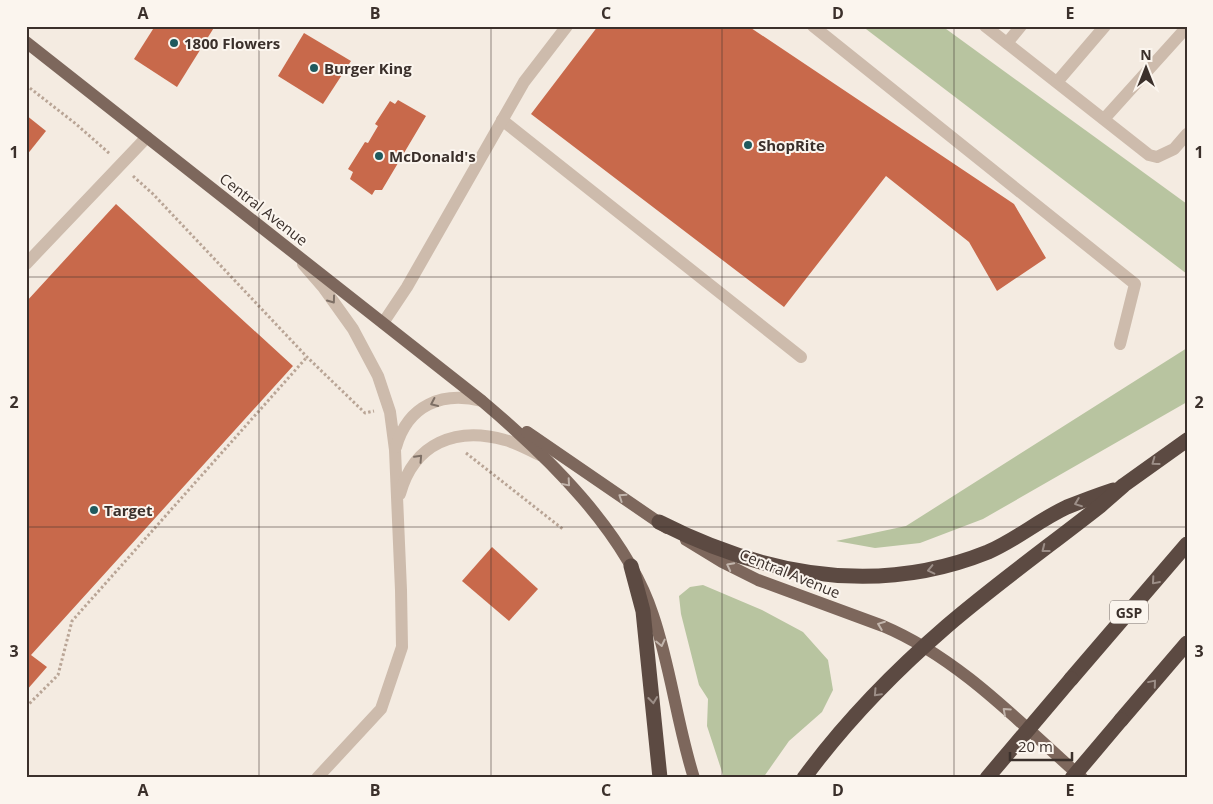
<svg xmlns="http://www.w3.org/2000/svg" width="1213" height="804" viewBox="0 0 1213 804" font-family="'Open Sans',sans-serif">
  <rect width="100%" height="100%" fill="#f4ebe1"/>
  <!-- green -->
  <g fill="#b8c4a0">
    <polygon points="862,26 942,26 1187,204 1187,274"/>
    <polygon points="1187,348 1187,402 983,519 920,543 875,548 836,541 906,526"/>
    <polygon points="703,585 762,610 803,632 828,660 833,690 822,712 789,741 763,778 724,778 707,726 708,699 699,685 681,614 679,596 690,587"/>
  </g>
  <!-- building -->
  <g fill="#c8694b">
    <polygon points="155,26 215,26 177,87 134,59"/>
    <polygon points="598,26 748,26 1014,204 1046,258 997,291 969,242 886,176 784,307 531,114"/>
    <polygon points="304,33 351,61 323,104 278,76"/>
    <polygon points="398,100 426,116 382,190 375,190 372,195 350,179 353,172 348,169 365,142 368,143 378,126 375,124 390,101 395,104"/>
    <polygon points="26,115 46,131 26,156"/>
    <polygon points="116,204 293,366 31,655 47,667 26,691 26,302"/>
    <polygon points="492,547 538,589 509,621 462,581"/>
  </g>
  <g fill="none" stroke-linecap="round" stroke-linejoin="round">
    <!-- path -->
    <g stroke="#b9a596" stroke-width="3" stroke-dasharray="2.5 2.5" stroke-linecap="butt">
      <polyline points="26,85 76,124 110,154"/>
      <polyline points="133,176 153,194 307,357 365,413 374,411"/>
      <polyline points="466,453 564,530"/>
      <polyline points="26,707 58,675 72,621 307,357"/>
    </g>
    <!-- minor -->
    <g stroke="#cdbbac" stroke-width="12">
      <polyline points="813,26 1135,284 1120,344"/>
      <polyline points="985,26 1149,155 1157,157 1174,149 1187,134"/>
      <polyline points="1007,43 1021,26"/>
      <polyline points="1057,82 1105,26"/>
      <polyline points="1104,119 1187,27"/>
      <polyline points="502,120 801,357"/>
      <polyline points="26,264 147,137"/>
      <polyline points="303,264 323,287 353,329 378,376 390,412 395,450 401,590 402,647 381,709 317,778"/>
      <polyline points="383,323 407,287 524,82 567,26"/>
      <path d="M 396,447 C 408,405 442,391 482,401"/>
      <path d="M 400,494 C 414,443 456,426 505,440 C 517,443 529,450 540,455"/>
    </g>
    <!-- major -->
    <g stroke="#7d675c" stroke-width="12">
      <path d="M 26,42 L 482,401 C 547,456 626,532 653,615 C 671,668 677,725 694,778"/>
      <polyline points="527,432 667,528"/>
      <path d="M 686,540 L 722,562 L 758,580 L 883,626 C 959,658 1020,723 1082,778"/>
    </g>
    <!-- highway -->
    <g stroke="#5c4a42" stroke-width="15">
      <path d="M 659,522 C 763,575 876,597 988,552 C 1016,540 1039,520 1067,507 C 1082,501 1098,495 1113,490"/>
      <polyline points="631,566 643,611 660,778"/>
      <polyline points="1071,679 1187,544"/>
      <polyline points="1121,720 1187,643"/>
      <path d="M 804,778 C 845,722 895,671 947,626 C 996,584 1049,546 1100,506 L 1124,485 L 1187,440"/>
    </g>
    <!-- highway-bridge -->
    <g stroke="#5c4a42" stroke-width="15">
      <polyline points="987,778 1071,679"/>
      <polyline points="1072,778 1121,720"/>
    </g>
  </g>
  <!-- one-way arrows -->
  <defs><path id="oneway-chevron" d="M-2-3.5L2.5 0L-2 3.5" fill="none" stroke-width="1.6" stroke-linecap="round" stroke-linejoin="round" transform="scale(1.25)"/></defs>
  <g stroke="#7d6f65">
    <use href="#oneway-chevron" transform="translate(332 300) rotate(54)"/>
    <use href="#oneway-chevron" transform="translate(434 403) rotate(155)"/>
    <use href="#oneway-chevron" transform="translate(419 458) rotate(-47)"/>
  </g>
  <g stroke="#9c8e87">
    <use href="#oneway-chevron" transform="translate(1155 462) rotate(144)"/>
    <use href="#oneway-chevron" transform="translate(1078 503) rotate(159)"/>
    <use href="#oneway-chevron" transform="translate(1045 549) rotate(142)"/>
    <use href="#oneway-chevron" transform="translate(931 570) rotate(167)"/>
    <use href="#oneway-chevron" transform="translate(1155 581) rotate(131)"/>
    <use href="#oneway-chevron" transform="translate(1153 683) rotate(-50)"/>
    <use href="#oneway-chevron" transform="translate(877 693) rotate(133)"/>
    <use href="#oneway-chevron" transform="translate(653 700) rotate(84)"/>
  </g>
  <g stroke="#c2b5ac">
    <use href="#oneway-chevron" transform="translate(567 483) rotate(49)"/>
    <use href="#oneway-chevron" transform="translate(622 497) rotate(-146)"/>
    <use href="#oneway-chevron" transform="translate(730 566) rotate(-153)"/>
    <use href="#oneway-chevron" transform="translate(881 625) rotate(-159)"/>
    <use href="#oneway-chevron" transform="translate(661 643) rotate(77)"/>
    <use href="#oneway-chevron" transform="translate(1006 711) rotate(-138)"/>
  </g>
  <!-- grid -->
  <path fill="none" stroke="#3b302b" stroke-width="1" stroke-opacity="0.55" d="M 259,26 L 259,778M 491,26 L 491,778M 722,26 L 722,778M 954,26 L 954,778M 26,277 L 1187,277M 26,527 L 1187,527"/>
  <!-- markers -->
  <g fill="#1f5a5e" stroke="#fbf5ee" stroke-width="2">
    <circle cx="174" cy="43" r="5"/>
    <circle cx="314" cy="68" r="5"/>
    <circle cx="748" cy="145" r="5"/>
    <circle cx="379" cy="156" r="5"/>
    <circle cx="94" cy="510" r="5"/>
  </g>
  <g text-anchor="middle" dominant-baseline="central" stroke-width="4" stroke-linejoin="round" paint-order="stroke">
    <!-- shield labels -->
    <rect fill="#fbf5ee" stroke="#756b66" stroke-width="1" x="1110" y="600.5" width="38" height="23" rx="4"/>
    <g font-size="14" font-weight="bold" fill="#3b302b">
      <text x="1129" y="612">GSP</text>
    </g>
    <!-- poi labels -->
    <g font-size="15" font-weight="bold" fill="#3b302b" stroke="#fbf5ee" text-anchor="start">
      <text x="184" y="43">1800 Flowers</text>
      <text x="324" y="68">Burger King</text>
      <text x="758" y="145">ShopRite</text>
      <text x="389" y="156">McDonald's</text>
      <text x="104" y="510">Target</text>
    </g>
    <!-- street labels -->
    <g font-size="15" fill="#3b302b" stroke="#fbf5ee">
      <text transform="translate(264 209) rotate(38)">Central Avenue</text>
      <text transform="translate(790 573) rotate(22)">Central Avenue</text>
    </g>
  </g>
  <!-- border -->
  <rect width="1213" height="804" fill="none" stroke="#fbf5ee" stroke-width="55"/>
  <!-- north arrow -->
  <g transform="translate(1146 68)" stroke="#fbf5ee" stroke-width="4" paint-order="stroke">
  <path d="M0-4L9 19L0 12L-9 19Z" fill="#3b302b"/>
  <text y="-8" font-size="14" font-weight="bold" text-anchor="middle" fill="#3b302b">N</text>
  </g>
  <!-- scale -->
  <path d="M1010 752v8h62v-8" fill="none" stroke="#3b302b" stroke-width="2.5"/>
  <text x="1018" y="752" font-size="15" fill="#3b302b" stroke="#fbf5ee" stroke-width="4" paint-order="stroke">20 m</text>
  <rect x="28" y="28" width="1158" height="748" fill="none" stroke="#3b302b" stroke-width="2"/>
  <g font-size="16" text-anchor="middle" font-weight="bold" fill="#3b302b">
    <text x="143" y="19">A</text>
    <text x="375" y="19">B</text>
    <text x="606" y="19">C</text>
    <text x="838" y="19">D</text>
    <text x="1070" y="19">E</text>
    <text x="14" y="158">1</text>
    <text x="1199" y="158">1</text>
    <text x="14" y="408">2</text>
    <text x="1199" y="408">2</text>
    <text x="14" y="657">3</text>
    <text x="1199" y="657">3</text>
    <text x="143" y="796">A</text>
    <text x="375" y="796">B</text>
    <text x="606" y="796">C</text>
    <text x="838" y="796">D</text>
    <text x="1070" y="796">E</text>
  </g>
</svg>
